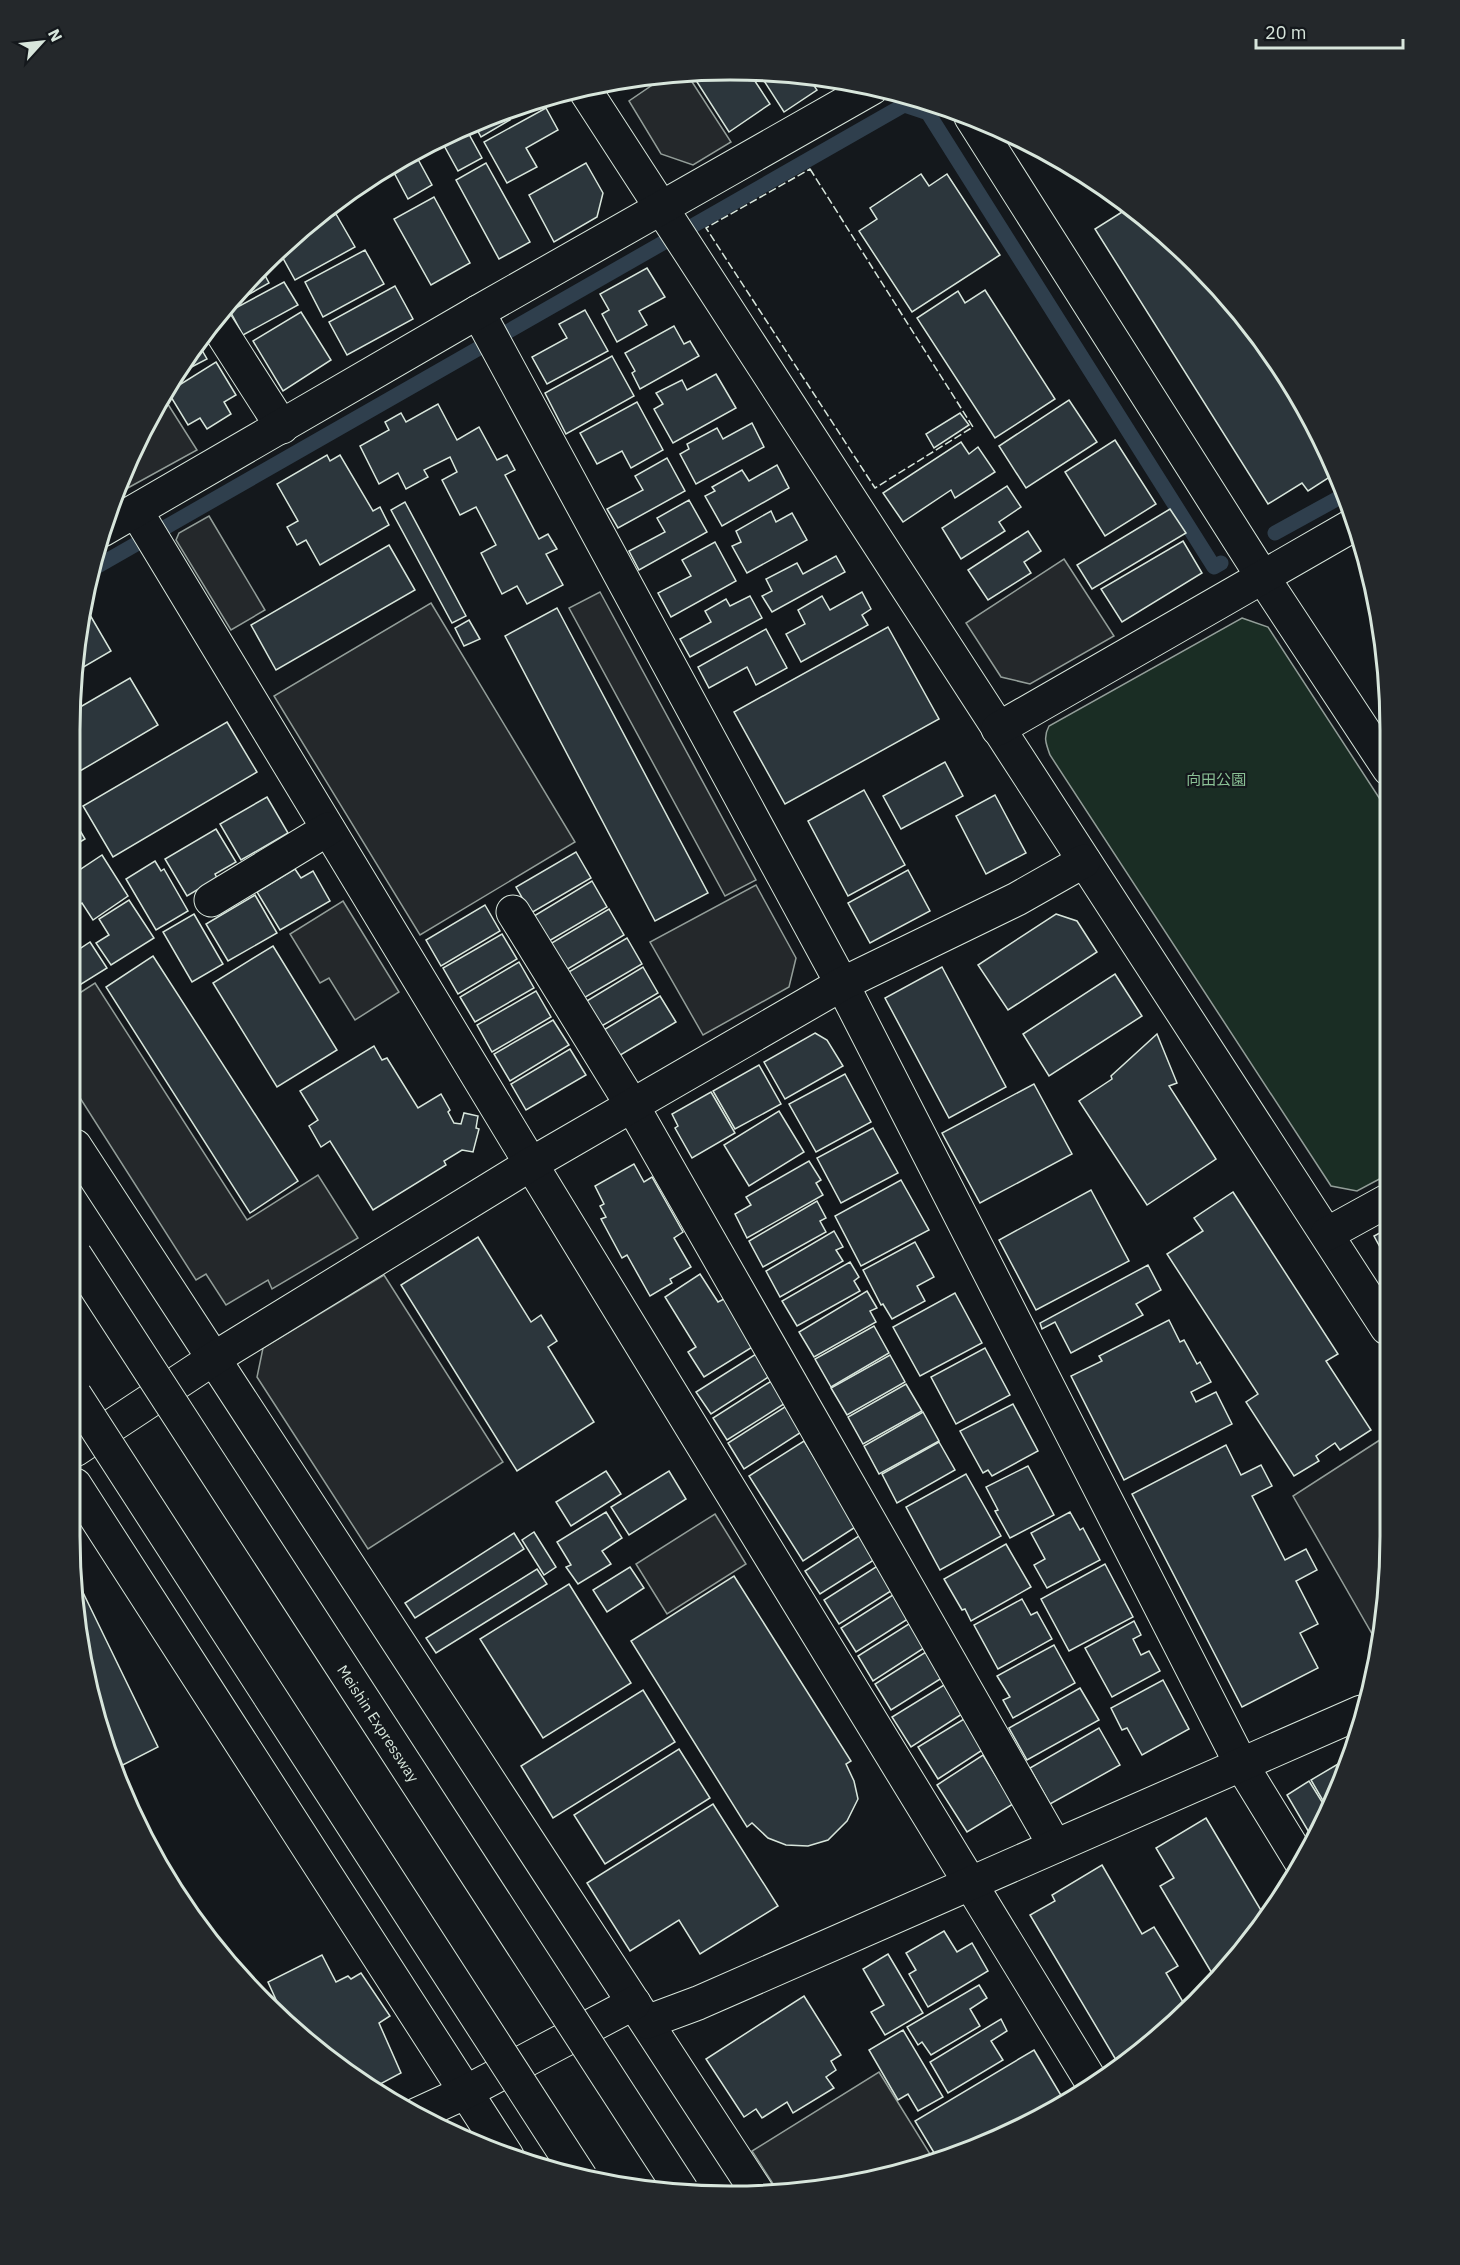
<svg xmlns="http://www.w3.org/2000/svg" width="1460" height="2265" viewBox="0 0 1460 2265" font-family="'IBM Plex Sans','Noto Sans JP',sans-serif">
  <rect width="100%" height="100%" fill="#14181c"/>
  <!-- green -->
  <path fill="#1a2d24" stroke="#939e99" stroke-width="1.5" d="M 1242,618 L 1268,627 L 1389,813 L 1387,1175 L 1357,1191 L 1331,1186 L 1050,755 C 1046,744 1043,737 1049,726 Z"/>
  <!-- parking -->
  <g fill="#24282b" stroke="#939e99" stroke-width="1.5">
    <polygon points="685,71 731,142 693,165 661,154 629,101 670,73"/>
    <polygon points="164,398 197,450 115,495 137,438"/>
    <polygon points="209,516 265,610 231,630 176,540 179,533"/>
    <polygon points="1064,559 1114,636 1030,684 1001,677 966,623"/>
    <polygon points="600,592 756,880 725,896 569,608"/>
    <polygon points="431,603 575,842 420,935 274,696"/>
    <polygon points="756,885 796,958 789,987 703,1035 650,942"/>
    <polygon points="343,901 399,992 355,1020 329,978 320,983 290,934"/>
    <polygon points="95,983 247,1220 318,1175 358,1238 272,1289 268,1280 226,1305 206,1274 196,1280 75,1090 75,996"/>
    <polygon points="384,1275 503,1462 368,1549 257,1377 263,1348"/>
    <polygon points="1386,1436 1385,1621 1379,1646 1293,1496"/>
    <polygon points="715,1514 746,1564 667,1614 636,1564"/>
    <polygon points="879,2072 935,2162 901,2173 777,2190 752,2151"/>
  </g>
  <g fill="none" stroke-linecap="round" stroke-linejoin="round">
    <!-- stream -->
    <g stroke="#2f3f4d" stroke-width="15">
      <polyline points="1275,533 1344,495"/>
      <polyline points="89,571 904,105 928,113 1214,567 1221,563"/>
    </g>
  </g>
  <!-- building -->
  <g fill="#2c363c" stroke="#d8e6dc" stroke-width="1.5">
    <polygon points="690,71 749,72 770,104 729,132"/>
    <polygon points="759,73 806,74 817,90 784,112"/>
    <polygon points="546,108 558,130 526,148 537,167 507,183 484,142"/>
    <polygon points="506,112 510,120 481,137 474,124"/>
    <polygon points="465,127 482,158 458,171 442,142 422,153 420,148 437,137"/>
    <polygon points="414,152 432,185 408,199 392,169 372,180 371,179"/>
    <polygon points="486,163 530,242 499,259 456,180"/>
    <polygon points="586,163 603,193 597,217 554,242 529,195"/>
    <polygon points="921,174 929,186 947,174 1000,255 912,312 859,231 877,219 870,208"/>
    <polygon points="344,196 346,201 314,219 327,206"/>
    <polygon points="434,197 470,263 431,285 394,219"/>
    <polygon points="1130,207 1166,233 1254,327 1323,437 1336,473 1308,491 1302,483 1268,504 1095,229"/>
    <polygon points="336,214 355,247 295,280 279,251 293,238"/>
    <polygon points="365,250 384,284 323,317 305,282"/>
    <polygon points="261,268 269,283 228,306 226,304 233,294"/>
    <polygon points="647,268 665,297 639,311 647,325 617,342 602,314 609,310 600,294"/>
    <polygon points="284,282 298,305 243,335 230,311"/>
    <polygon points="395,286 413,319 347,355 329,322"/>
    <polygon points="985,290 1055,399 995,438 917,318 958,291 965,303"/>
    <polygon points="585,310 608,351 547,384 532,357 567,338 559,324"/>
    <polygon points="301,312 331,360 283,391 253,341"/>
    <polygon points="674,326 684,344 690,341 699,356 640,389 632,373 635,371 625,353"/>
    <polygon points="199,345 207,359 180,373"/>
    <polygon points="612,356 634,396 566,434 545,393"/>
    <polygon points="216,362 236,395 224,402 231,414 207,429 200,418 188,425 168,392"/>
    <polygon points="716,374 736,408 673,443 654,409 663,404 656,393 682,380 687,390"/>
    <polygon points="1069,400 1097,442 1026,488 999,446"/>
    <polygon points="637,402 663,450 631,468 622,451 597,464 580,433"/>
    <polygon points="438,404 457,440 479,427 497,460 507,455 515,470 505,475 539,539 548,534 557,549 546,554 563,585 527,604 517,586 502,594 481,553 496,545 476,507 460,515 442,480 457,472 450,457 424,470 428,477 406,489 398,473 379,484 360,446 389,430 385,422 401,413 406,422"/>
    <polygon points="960,413 969,425 934,448 926,434"/>
    <polygon points="752,423 764,447 696,484 680,454 689,449 687,444 717,428 723,439"/>
    <polygon points="1115,440 1156,504 1105,536 1065,472"/>
    <polygon points="961,442 969,454 978,447 995,472 955,498 951,490 903,522 883,493"/>
    <polygon points="327,455 330,461 340,455 373,511 380,507 389,525 320,565 306,540 297,545 287,527 298,521 277,484"/>
    <polygon points="667,458 685,491 618,528 607,509 643,490 635,476"/>
    <polygon points="777,465 789,488 722,526 705,496 715,491 712,487 742,470 749,481"/>
    <polygon points="1007,486 1021,507 999,522 1005,531 961,559 942,528"/>
    <polygon points="689,500 707,532 639,570 629,551 665,532 657,518"/>
    <polygon points="405,502 466,616 452,623 391,510"/>
    <polygon points="1170,509 1186,533 1092,589 1077,565"/>
    <polygon points="771,511 776,522 792,513 807,540 747,573 732,546 741,542 736,531"/>
    <polygon points="1028,531 1041,551 1024,562 1031,573 988,600 968,570"/>
    <polygon points="1183,541 1202,573 1122,622 1101,589"/>
    <polygon points="715,542 736,581 671,617 658,593 691,576 682,560"/>
    <polygon points="389,545 415,590 276,670 251,625"/>
    <polygon points="836,556 845,572 772,612 762,596 772,591 766,579 797,563 803,574"/>
    <polygon points="862,592 871,609 862,615 868,625 801,662 786,634 805,624 798,610 822,596 830,610"/>
    <polygon points="750,596 762,618 690,657 680,639 711,622 705,611 726,599 730,606"/>
    <polygon points="83,603 111,651 75,672 75,643"/>
    <polygon points="557,608 708,893 655,921 505,636"/>
    <polygon points="469,620 480,639 464,646 455,628"/>
    <polygon points="888,627 939,719 785,804 734,712"/>
    <polygon points="766,629 787,668 756,685 747,667 709,688 698,667"/>
    <polygon points="130,678 158,725 75,774 75,710"/>
    <polygon points="227,722 257,772 113,857 83,806"/>
    <polygon points="945,762 963,796 901,829 883,796"/>
    <polygon points="864,790 905,865 848,896 808,821"/>
    <polygon points="995,795 1026,853 986,874 956,816"/>
    <polygon points="267,797 288,833 241,860 220,824"/>
    <polygon points="75,822 85,839 75,845"/>
    <polygon points="216,829 236,862 215,874 217,878 187,896 165,859"/>
    <polygon points="576,852 591,878 531,913 516,887"/>
    <polygon points="102,855 128,896 93,920 82,903 75,908 75,873"/>
    <polygon points="155,861 161,871 164,869 188,911 156,930 126,879"/>
    <polygon points="295,869 301,878 313,871 330,901 280,930 257,892"/>
    <polygon points="908,870 930,911 870,943 848,903"/>
    <polygon points="592,881 607,907 549,941 534,916"/>
    <polygon points="255,895 277,933 228,961 206,924"/>
    <polygon points="129,900 154,938 111,965 96,943 109,935 99,919"/>
    <polygon points="485,905 500,931 441,966 426,940"/>
    <polygon points="609,909 624,935 566,970 550,944"/>
    <polygon points="194,914 223,964 192,982 163,932"/>
    <polygon points="1056,914 1077,921 1097,952 1008,1010 978,965"/>
    <polygon points="502,934 517,959 458,994 443,968"/>
    <polygon points="627,938 642,964 582,999 567,973"/>
    <polygon points="90,942 107,968 75,988 75,952"/>
    <polygon points="273,946 337,1050 277,1087 213,983"/>
    <polygon points="153,956 298,1181 250,1213 106,987"/>
    <polygon points="519,962 534,988 475,1022 460,997"/>
    <polygon points="643,967 658,993 600,1027 585,1002"/>
    <polygon points="942,967 1006,1087 949,1118 885,998"/>
    <polygon points="1115,974 1142,1016 1049,1076 1023,1034"/>
    <polygon points="536,991 551,1017 492,1052 477,1025"/>
    <polygon points="660,996 676,1022 617,1057 602,1031"/>
    <polygon points="553,1020 569,1045 510,1081 494,1054"/>
    <polygon points="815,1033 827,1040 843,1066 785,1099 764,1062"/>
    <polygon points="1157,1034 1177,1083 1169,1086 1216,1159 1147,1205 1079,1101 1112,1079 1111,1076"/>
    <polygon points="374,1046 382,1060 387,1058 418,1108 441,1094 450,1110 448,1112 454,1123 461,1124 464,1113 478,1116 476,1128 479,1129 473,1152 462,1150 444,1161 446,1165 373,1210 330,1141 321,1147 309,1126 318,1120 300,1091"/>
    <polygon points="570,1049 586,1075 526,1110 511,1084"/>
    <polygon points="759,1065 781,1104 735,1129 713,1091"/>
    <polygon points="845,1074 871,1122 816,1152 789,1104"/>
    <polygon points="1034,1084 1072,1154 980,1203 942,1133"/>
    <polygon points="711,1092 735,1133 692,1158 675,1128 678,1126 672,1114"/>
    <polygon points="779,1111 804,1152 749,1186 724,1145"/>
    <polygon points="873,1128 898,1173 841,1203 817,1158"/>
    <polygon points="809,1161 821,1180 816,1183 823,1195 747,1238 735,1214 751,1205 746,1197"/>
    <polygon points="634,1164 644,1182 652,1177 683,1232 674,1238 691,1267 670,1279 672,1283 650,1296 627,1255 622,1258 601,1219 606,1217 600,1206 604,1204 595,1186"/>
    <polygon points="901,1180 929,1230 861,1266 835,1216"/>
    <polygon points="1091,1190 1129,1261 1036,1310 999,1240"/>
    <polygon points="1233,1192 1338,1354 1326,1361 1371,1430 1340,1450 1335,1443 1316,1456 1319,1461 1294,1476 1246,1402 1258,1394 1167,1254 1203,1231 1194,1218"/>
    <polygon points="817,1201 826,1218 820,1221 826,1232 763,1267 749,1241"/>
    <polygon points="1387,1229 1387,1260 1374,1236"/>
    <polygon points="834,1231 843,1247 836,1250 843,1261 780,1297 766,1271"/>
    <polygon points="478,1237 531,1322 541,1315 557,1341 548,1347 594,1422 517,1471 401,1285"/>
    <polygon points="915,1242 934,1277 917,1286 925,1301 892,1319 883,1304 881,1305 863,1270"/>
    <polygon points="850,1262 859,1277 854,1281 860,1291 797,1326 782,1301"/>
    <polygon points="1148,1265 1161,1290 1136,1304 1143,1315 1071,1353 1055,1322 1042,1329 1040,1323"/>
    <polygon points="700,1274 718,1302 724,1299 754,1346 704,1377 688,1352 696,1347 665,1297"/>
    <polygon points="867,1291 877,1308 870,1311 876,1322 814,1357 799,1332"/>
    <polygon points="955,1293 982,1343 920,1376 893,1327"/>
    <polygon points="1169,1320 1180,1342 1184,1340 1197,1364 1200,1362 1211,1382 1191,1392 1196,1402 1216,1392 1232,1424 1124,1480 1071,1376 1102,1361 1099,1356"/>
    <polygon points="874,1326 889,1353 831,1387 815,1359"/>
    <polygon points="985,1348 1010,1395 956,1424 931,1377"/>
    <polygon points="756,1354 770,1376 711,1414 696,1392"/>
    <polygon points="890,1355 905,1382 847,1415 831,1388"/>
    <polygon points="773,1380 787,1402 727,1440 713,1418"/>
    <polygon points="906,1384 922,1411 863,1444 848,1417"/>
    <polygon points="1013,1404 1038,1451 992,1476 988,1470 983,1473 960,1431"/>
    <polygon points="788,1405 803,1431 744,1469 728,1443"/>
    <polygon points="923,1412 939,1441 879,1474 864,1446"/>
    <polygon points="804,1441 857,1526 803,1561 749,1476"/>
    <polygon points="939,1442 955,1470 897,1503 882,1474"/>
    <polygon points="1226,1445 1241,1475 1261,1465 1272,1486 1252,1496 1285,1560 1306,1549 1317,1570 1296,1581 1318,1624 1300,1633 1318,1668 1242,1707 1132,1494"/>
    <polygon points="1028,1466 1054,1515 1010,1538 995,1511 998,1510 986,1487"/>
    <polygon points="606,1471 621,1494 571,1526 556,1502"/>
    <polygon points="669,1471 686,1499 629,1535 611,1507"/>
    <polygon points="966,1474 1001,1536 940,1570 906,1507"/>
    <polygon points="606,1512 622,1538 602,1551 611,1564 578,1584 566,1567 571,1565 557,1542"/>
    <polygon points="1070,1512 1080,1530 1083,1528 1100,1560 1047,1588 1034,1565 1045,1559 1031,1533"/>
    <polygon points="534,1532 556,1567 544,1575 522,1540"/>
    <polygon points="514,1533 524,1549 415,1618 405,1603"/>
    <polygon points="862,1534 877,1558 820,1594 805,1571"/>
    <polygon points="1006,1544 1031,1587 971,1621 965,1609 962,1610 944,1579"/>
    <polygon points="1105,1564 1133,1617 1069,1651 1041,1599"/>
    <polygon points="879,1565 894,1589 839,1624 824,1600"/>
    <polygon points="630,1567 644,1588 607,1612 593,1590"/>
    <polygon points="537,1569 547,1584 436,1653 426,1638"/>
    <polygon points="75,1576 158,1747 115,1769 104,1747 75,1622"/>
    <polygon points="734,1576 851,1761 846,1764 854,1781 858,1799 847,1821 828,1840 808,1846 786,1845 768,1838 752,1823 747,1827 631,1641"/>
    <polygon points="569,1584 631,1683 543,1738 480,1639"/>
    <polygon points="896,1593 911,1617 856,1652 841,1628"/>
    <polygon points="1022,1599 1031,1615 1037,1612 1052,1639 998,1669 974,1625"/>
    <polygon points="1134,1621 1141,1635 1133,1639 1141,1655 1149,1651 1160,1671 1112,1697 1085,1648"/>
    <polygon points="912,1622 927,1646 873,1681 858,1656"/>
    <polygon points="1054,1645 1075,1683 1013,1718 1003,1700 1010,1697 997,1676"/>
    <polygon points="929,1650 945,1676 891,1710 875,1684"/>
    <polygon points="1163,1680 1189,1729 1142,1755 1127,1728 1122,1730 1111,1708"/>
    <polygon points="944,1685 962,1714 911,1747 892,1717"/>
    <polygon points="1080,1688 1099,1720 1027,1760 1009,1728"/>
    <polygon points="643,1690 675,1742 553,1818 521,1766"/>
    <polygon points="964,1719 984,1749 938,1779 918,1747"/>
    <polygon points="1099,1728 1120,1765 1050,1804 1030,1768"/>
    <polygon points="679,1749 710,1798 605,1864 574,1815"/>
    <polygon points="983,1755 1013,1804 967,1832 937,1785"/>
    <polygon points="1343,1761 1346,1766 1341,1788 1329,1811 1311,1780"/>
    <polygon points="1309,1781 1329,1813 1314,1841 1287,1795"/>
    <polygon points="713,1804 778,1906 700,1954 679,1920 630,1951 587,1883"/>
    <polygon points="1206,1818 1265,1917 1227,1971 1216,1980 1160,1886 1174,1878 1156,1848"/>
    <polygon points="1102,1865 1142,1934 1154,1927 1178,1966 1166,1973 1186,2007 1119,2065 1030,1915 1055,1901 1052,1895"/>
    <polygon points="944,1931 957,1952 972,1943 988,1971 928,2007 909,1974 916,1970 906,1953"/>
    <polygon points="888,1954 923,2013 885,2035 871,2012 884,2005 863,1969"/>
    <polygon points="322,1955 336,1982 348,1976 351,1979 361,1973 390,2016 379,2023 401,2073 371,2089 328,2060 287,2024 268,1982"/>
    <polygon points="979,1985 987,1998 970,2009 980,2026 931,2055 922,2042 918,2045 907,2027"/>
    <polygon points="804,1996 841,2055 831,2061 836,2070 826,2077 834,2088 793,2113 787,2102 762,2118 756,2109 744,2117 706,2059"/>
    <polygon points="1001,2019 1007,2031 991,2041 1003,2060 948,2093 930,2062"/>
    <polygon points="903,2030 943,2097 918,2111 908,2094 898,2100 869,2050"/>
    <polygon points="1034,2050 1065,2102 983,2146 939,2161 915,2121"/>
  </g>
  <g fill="none" stroke-linecap="round" stroke-linejoin="round">
    <!-- minor casing -->
    <g stroke="#d8e6dc" stroke-width="35">
      <g id="minor">
        <polyline points="583,87 1387,1328"/>
        <polyline points="971,117 1262,576 1389,769"/>
        <polyline points="478,312 842,984 1241,1764 1303,1865"/>
        <polyline points="215,322 282,427"/>
        <polyline points="136,511 531,1164 1094,2086"/>
        <polyline points="102,530 478,312 872,88"/>
        <polyline points="998,729 1355,524"/>
        <polyline points="211,900 328,829"/>
        <polyline points="513,912 633,1107 1055,1846"/>
        <polyline points="75,1146 757,2192"/>
        <polyline points="1327,1234 1387,1201"/>
        <polyline points="75,1450 213,1359 531,1164 842,984 1017,899 1084,861"/>
        <polyline points="75,1485 507,2156"/>
        <polyline points="647,2022 698,2003 1361,1712"/>
        <polyline points="416,2115 466,2092 634,2003"/>
      </g>
    </g>
    <!-- minor -->
    <use href="#minor" stroke="#14181c" stroke-width="33"/>
    <!-- highway-bridge casing -->
    <g stroke="#d8e6dc" stroke-width="35" stroke-linecap="butt">
      <g id="highway-bridge">
        <path id="s1" d="M 75,1255 L 682,2191"/>
        <polyline points="75,1395 581,2178"/>
      </g>
    </g>
    <!-- highway-bridge -->
    <use href="#highway-bridge" stroke="#14181c" stroke-width="33"/>
    <!-- fence -->
    <polygon stroke="#d8e6dc" stroke-width="1.5" stroke-dasharray="8 3" stroke-linecap="butt" points="810,169 973,427 875,488 706,228"/>
  </g>
  <g text-anchor="middle" dominant-baseline="central" stroke-width="4.5" stroke-linejoin="round" paint-order="stroke">
    <!-- park labels -->
    <g font-size="15" fill="#8ac095" stroke="#14181c">
      <text x="1216" y="779">向田公園</text>
    </g>
    <!-- street labels -->
    <g font-size="15" fill="#d8e6dc" stroke="#14181c">
      <text stroke="none"><textPath href="#s1" startOffset="558">Meishin Expressway</textPath></text>
    </g>
  </g>
  <!-- crop -->
  <path d="M0 0H1460V2265H0ZM730 80H730A650 650 0 0 1 1380 730V1536A650 650 0 0 1 730 2186H730A650 650 0 0 1 80 1536V730A650 650 0 0 1 730 80Z" fill="#24282b" fill-rule="evenodd"/>
  <path fill="none" stroke="#d8e6dc" stroke-width="3" d="M730 80H730A650 650 0 0 1 1380 730V1536A650 650 0 0 1 730 2186H730A650 650 0 0 1 80 1536V730A650 650 0 0 1 730 80Z"/>
  <!-- north arrow -->
  <g transform="translate(42 42) rotate(63)" stroke="#14181c" stroke-width="4.5" paint-order="stroke">
  <path d="M0-4.5L10 22L0 15L-10 22Z" fill="#d8e6dc"/>
  <text y="-9" font-size="16" font-weight="bold" text-anchor="middle" fill="#d8e6dc">N</text>
  </g>
  <!-- scale -->
  <path d="M1256 39v9h147v-9" fill="none" stroke="#d8e6dc" stroke-width="3"/>
  <text x="1265" y="39" font-size="18" fill="#d8e6dc" stroke="#14181c" stroke-width="4.5" paint-order="stroke">20 m</text>
</svg>
